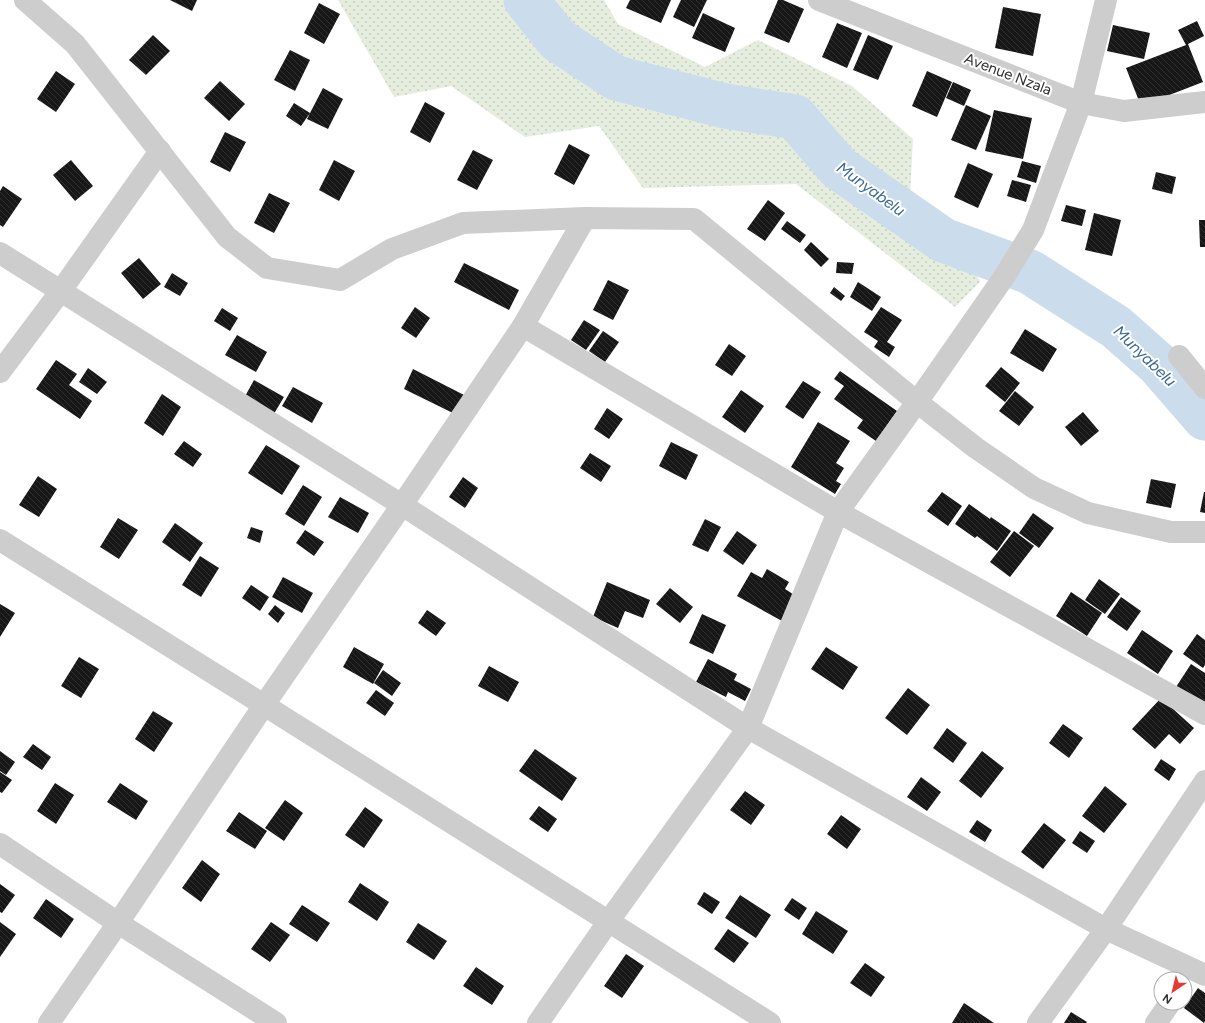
<svg xmlns="http://www.w3.org/2000/svg" width="1205" height="1023" viewBox="0 0 1205 1023" font-family="Figtree,sans-serif">
  <defs>
    <pattern id="green-dots" width="8" height="8" patternUnits="userSpaceOnUse"><rect width="8" height="8" fill="#e5eddf"/><path d="M2 2h.1M6 6h.1" fill="none" stroke="#c5ccc0" stroke-width="1.8" stroke-linecap="round"/></pattern>
    <pattern id="building-back-hatch" width="6" height="6" patternUnits="userSpaceOnUse"><rect width="6" height="6" fill="#171717"/><path d="M-1 5l2 2M0 0l6 6M5-1l2 2" fill="none" stroke="#303030"/></pattern>
  </defs>
  <rect width="100%" height="100%" fill="#fff"/>
  <!-- green -->
  <polygon fill="url(#green-dots)" points="338,0 604,0 618,24 705,67 758,40 852,86 913,139 910,196 960,238 980,282 955,307 796,184 643,188 599,126 525,137 451,86 394,97"/>
  <g fill="none" stroke-linecap="round" stroke-linejoin="round">
    <!-- river -->
    <polyline stroke="#cbdced" stroke-width="45" points="526,0 558,40 616,78 725,106 795,117 839,168 943,240 1030,272 1116,327 1159,365 1205,418"/>
  </g>
  <!-- building -->
  <g fill="url(#building-back-hatch)">
    <polygon points="170,0 197,0 192,11"/>
    <polygon points="630,0 671,0 661,23 626,8"/>
    <polygon points="681,0 707,0 694,27 673,17"/>
    <polygon points="778,0 783,0 804,9 789,43 764,33"/>
    <polygon points="319,3 340,14 324,44 304,33"/>
    <polygon points="1003,7 1041,14 1033,56 995,48"/>
    <polygon points="703,13 735,28 725,52 692,38"/>
    <polygon points="1197,21 1204,36 1188,44 1203,82 1141,106 1126,68 1186,45 1178,30"/>
    <polygon points="837,23 862,33 847,68 822,57"/>
    <polygon points="1113,25 1150,33 1144,59 1107,51"/>
    <polygon points="153,35 170,51 146,75 129,60"/>
    <polygon points="868,35 893,46 878,80 853,70"/>
    <polygon points="290,50 310,60 295,91 274,80"/>
    <polygon points="56,71 75,84 56,112 37,99"/>
    <polygon points="927,71 952,82 937,117 912,106"/>
    <polygon points="220,81 245,104 229,121 204,98"/>
    <polygon points="953,82 971,90 964,106 946,98"/>
    <polygon points="323,88 343,99 328,129 307,119 310,113 301,126 286,116 294,103 310,113"/>
    <polygon points="425,102 445,113 430,143 410,132"/>
    <polygon points="966,105 991,116 976,150 951,140"/>
    <polygon points="994,110 1032,118 1023,159 985,151"/>
    <polygon points="225,132 246,142 230,172 210,162"/>
    <polygon points="569,144 590,155 574,185 554,174"/>
    <polygon points="473,150 493,160 477,190 457,180"/>
    <polygon points="71,160 93,186 75,201 53,175"/>
    <polygon points="334,160 355,171 339,201 319,190"/>
    <polygon points="1022,161 1041,166 1036,183 1017,177"/>
    <polygon points="968,163 993,174 978,208 954,197"/>
    <polygon points="1156,172 1176,177 1172,194 1152,189"/>
    <polygon points="1012,180 1031,185 1026,202 1007,196"/>
    <polygon points="3,186 22,199 3,227 0,225 0,191"/>
    <polygon points="269,193 290,203 274,233 254,223"/>
    <polygon points="768,200 785,213 765,241 747,229"/>
    <polygon points="1066,205 1086,210 1082,226 1061,221"/>
    <polygon points="1094,213 1121,220 1112,256 1085,250"/>
    <polygon points="1199,220 1205,220 1205,247 1200,247"/>
    <polygon points="787,221 806,235 800,243 781,229"/>
    <polygon points="811,242 829,259 821,267 804,250"/>
    <polygon points="139,258 161,284 143,299 121,273"/>
    <polygon points="837,262 854,263 852,274 836,273"/>
    <polygon points="464,263 519,290 509,310 454,282"/>
    <polygon points="172,273 188,283 180,296 164,287"/>
    <polygon points="608,280 629,290 613,320 593,310"/>
    <polygon points="858,282 881,297 872,311 850,297"/>
    <polygon points="834,287 845,296 841,301 830,293"/>
    <polygon points="415,307 430,318 416,338 401,328"/>
    <polygon points="881,307 902,320 887,342 895,347 889,357 874,347 878,341 864,332"/>
    <polygon points="222,308 238,318 230,331 214,321"/>
    <polygon points="584,320 600,330 586,350 571,340"/>
    <polygon points="1025,329 1057,349 1043,372 1010,353"/>
    <polygon points="603,331 619,342 605,362 589,351"/>
    <polygon points="237,335 267,352 256,372 225,355"/>
    <polygon points="729,344 746,356 732,376 715,365"/>
    <polygon points="56,360 77,374 69,385 92,401 80,419 36,389"/>
    <polygon points="1001,367 1020,383 1005,402 985,386"/>
    <polygon points="88,368 107,382 97,394 79,382"/>
    <polygon points="413,369 468,397 459,416 404,389"/>
    <polygon points="840,371 897,411 876,441 857,428 863,420 834,399 844,386 834,379"/>
    <polygon points="254,380 284,397 272,417 243,400"/>
    <polygon points="803,381 821,392 803,419 785,407"/>
    <polygon points="293,387 323,403 312,423 282,406"/>
    <polygon points="741,390 764,406 745,433 722,417"/>
    <polygon points="1015,391 1034,407 1019,426 999,411"/>
    <polygon points="162,394 181,407 163,436 144,423"/>
    <polygon points="607,408 623,419 609,439 594,429"/>
    <polygon points="1083,412 1099,431 1081,446 1065,427"/>
    <polygon points="818,422 850,441 836,463 844,468 836,481 841,484 835,494 791,467"/>
    <polygon points="184,441 202,454 193,467 174,454"/>
    <polygon points="671,442 698,455 686,480 659,466"/>
    <polygon points="266,445 300,466 282,495 248,473"/>
    <polygon points="590,453 611,466 601,482 580,468"/>
    <polygon points="38,476 57,489 39,517 19,505"/>
    <polygon points="463,477 478,488 465,508 449,497"/>
    <polygon points="1151,479 1176,484 1171,508 1146,503"/>
    <polygon points="303,485 322,497 304,526 285,514"/>
    <polygon points="942,492 962,506 948,526 927,511"/>
    <polygon points="1204,492 1205,492 1205,513 1200,512"/>
    <polygon points="340,497 369,513 358,533 328,517"/>
    <polygon points="969,504 990,519 991,517 1011,531 997,551 977,536 975,538 955,524"/>
    <polygon points="1033,513 1054,528 1039,548 1019,533"/>
    <polygon points="118,518 138,530 119,559 100,547"/>
    <polygon points="705,519 721,527 708,552 692,545"/>
    <polygon points="175,523 203,543 190,562 162,542"/>
    <polygon points="251,527 263,531 260,543 247,538"/>
    <polygon points="305,530 324,542 314,556 296,543"/>
    <polygon points="737,531 757,545 743,565 723,551"/>
    <polygon points="1014,531 1034,546 1010,577 990,562"/>
    <polygon points="200,556 219,568 201,597 182,585"/>
    <polygon points="767,569 789,582 785,589 796,596 782,621 737,596 751,572 762,578"/>
    <polygon points="283,577 313,593 302,613 272,597"/>
    <polygon points="1099,579 1120,594 1105,614 1085,600"/>
    <polygon points="607,582 650,600 643,618 625,611 618,628 593,617"/>
    <polygon points="251,585 269,597 260,611 242,598"/>
    <polygon points="670,588 693,607 680,623 656,604"/>
    <polygon points="1071,592 1102,613 1087,636 1056,616"/>
    <polygon points="1121,597 1141,611 1127,631 1107,617"/>
    <polygon points="0,604 15,613 0,637"/>
    <polygon points="275,605 285,613 278,623 268,614"/>
    <polygon points="427,610 446,623 436,636 418,623"/>
    <polygon points="702,614 726,625 713,654 689,643"/>
    <polygon points="1142,630 1173,651 1158,674 1127,653"/>
    <polygon points="1197,634 1205,640 1205,665 1203,668 1183,654"/>
    <polygon points="354,647 384,664 373,684 343,667"/>
    <polygon points="826,647 858,667 843,690 811,669"/>
    <polygon points="79,657 99,669 81,698 61,686"/>
    <polygon points="708,659 737,674 734,680 751,689 745,701 728,692 726,697 696,682"/>
    <polygon points="1191,664 1205,673 1205,706 1176,687"/>
    <polygon points="489,666 519,682 508,702 478,686"/>
    <polygon points="383,670 401,683 392,696 374,683"/>
    <polygon points="908,688 930,705 907,735 885,718"/>
    <polygon points="376,690 394,703 385,716 366,703"/>
    <polygon points="1161,698 1194,728 1180,744 1169,734 1155,749 1132,729"/>
    <polygon points="153,711 173,723 154,752 135,739"/>
    <polygon points="1063,724 1083,738 1069,758 1049,743"/>
    <polygon points="947,728 967,743 953,763 933,748"/>
    <polygon points="33,744 51,757 42,770 23,757"/>
    <polygon points="535,749 577,778 562,801 519,771"/>
    <polygon points="0,751 15,762 6,775 0,771"/>
    <polygon points="982,751 1004,768 981,798 959,781"/>
    <polygon points="1161,759 1176,769 1169,781 1154,770"/>
    <polygon points="0,772 12,780 2,793 0,792"/>
    <polygon points="921,777 941,792 927,811 907,797"/>
    <polygon points="55,783 74,795 56,824 37,811"/>
    <polygon points="120,783 148,801 136,820 107,802"/>
    <polygon points="1105,786 1127,804 1104,833 1082,816"/>
    <polygon points="745,791 765,805 751,825 730,810"/>
    <polygon points="285,800 303,813 284,841 265,828"/>
    <polygon points="539,806 557,819 548,832 529,819"/>
    <polygon points="365,807 383,820 364,848 345,835"/>
    <polygon points="239,812 267,831 255,849 226,831"/>
    <polygon points="841,815 861,829 847,849 827,834"/>
    <polygon points="977,820 992,830 985,842 969,832"/>
    <polygon points="1044,823 1066,840 1043,869 1021,852"/>
    <polygon points="1080,831 1095,841 1087,853 1072,843"/>
    <polygon points="202,860 220,874 201,902 182,888"/>
    <polygon points="360,883 389,902 377,921 348,902"/>
    <polygon points="0,884 15,895 2,913 0,912"/>
    <polygon points="704,892 720,902 712,914 697,904"/>
    <polygon points="740,895 771,915 756,938 725,918"/>
    <polygon points="792,898 807,908 799,920 784,910"/>
    <polygon points="46,899 74,919 61,938 33,918"/>
    <polygon points="302,905 330,923 317,942 289,924"/>
    <polygon points="816,911 848,931 833,954 802,934"/>
    <polygon points="0,922 16,934 0,957"/>
    <polygon points="271,922 290,935 270,962 251,949"/>
    <polygon points="418,923 447,941 434,960 406,942"/>
    <polygon points="728,929 749,943 734,963 714,949"/>
    <polygon points="626,954 644,966 622,998 604,986"/>
    <polygon points="865,963 885,977 871,997 850,983"/>
    <polygon points="476,967 504,986 492,1005 463,986"/>
    <polygon points="1198,988 1205,993 1205,1021 1204,1023 1184,1008"/>
    <polygon points="964,1003 994,1023 952,1023"/>
    <polygon points="1071,1012 1087,1022 1086,1023 1064,1023"/>
  </g>
  <g fill="none" stroke-linecap="round" stroke-linejoin="round">
    <!-- minor -->
    <g stroke="#cdcdcd" stroke-width="22">
      <polyline points="25,0 75,44 227,237 267,268 340,280 392,249 463,223 585,218 694,219 917,402 976,448 1034,488 1088,513 1171,532 1205,532"/>
      <polyline points="819,0 1081,103 1124,111 1205,102"/>
      <polyline points="0,253 402,505 748,728 1106,929 1205,975"/>
      <polyline points="523,326 838,512 1205,714"/>
      <polyline points="1179,356 1205,388"/>
      <polyline points="0,372 60,292 160,151"/>
      <polyline points="0,540 264,705 770,1023"/>
      <polyline points="0,844 118,923 276,1023"/>
      <polyline points="49,1023 118,923 264,705 402,505 523,326 585,218"/>
      <polyline points="538,1023 608,922 748,728 838,512 917,402 1004,277 1033,230 1081,103 1106,0"/>
      <polyline points="1038,1023 1106,929 1205,781"/>
      <polyline points="1156,1023 1170,1003"/>
    </g>
  </g>
  <g text-anchor="middle" dominant-baseline="central" stroke-width="4" stroke-linejoin="round" paint-order="stroke">
    <!-- street labels -->
    <g font-size="15" fill="#303030" stroke="#fff">
      <text transform="translate(1008 74) rotate(21)">Avenue Nzala</text>
    </g>
    <!-- water labels -->
    <g font-size="16" font-style="italic" fill="#3d6a94" stroke="#fff">
      <text transform="translate(871 189) rotate(36)">Munyabelu</text>
      <text transform="translate(1145 356) rotate(44)">Munyabelu</text>
    </g>
  </g>
  <!-- north arrow -->
  <g transform="translate(1173 991) rotate(215)"><circle r="19" fill="#ffffff" stroke="#acacac"/>
  <path d="M0-3L7 15L0 10L-7 15Z" fill="#e63834"/>
  <text y="-6" font-size="11" font-weight="bold" text-anchor="middle" fill="#303030">N</text>
  </g>
</svg>
